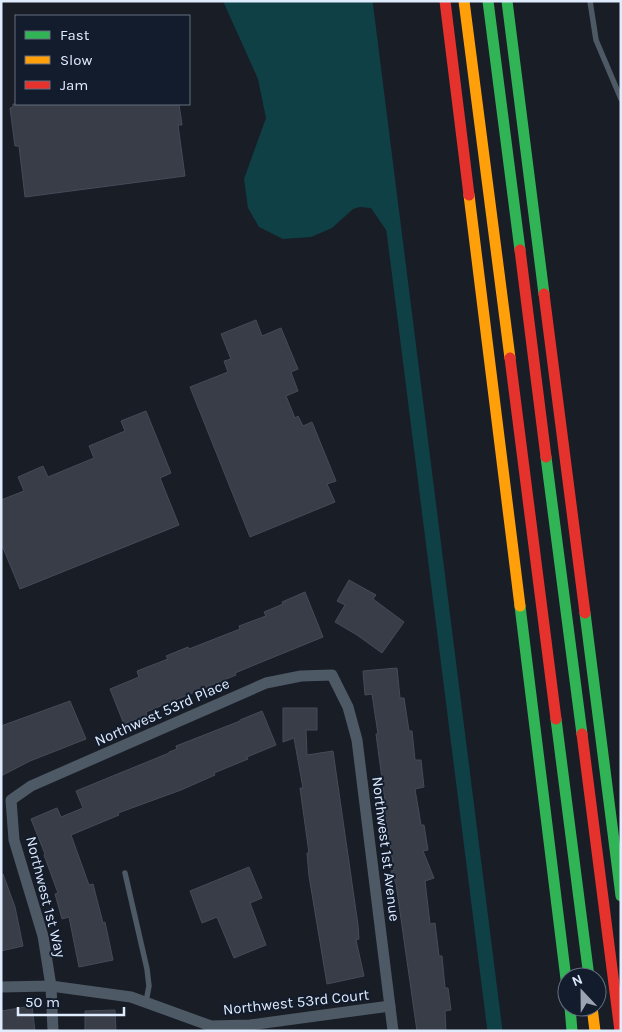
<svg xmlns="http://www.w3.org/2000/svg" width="622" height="1032" viewBox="0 0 622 1032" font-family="Karla,sans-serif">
  <rect width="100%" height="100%" fill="#191d26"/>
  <!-- water -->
  <polygon fill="#0f4046" points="223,1 365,1 395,243 371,208 360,207 353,209 332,228 311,237 283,239 259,227 248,208 244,179 266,118 258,79"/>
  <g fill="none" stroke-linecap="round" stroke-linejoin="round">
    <!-- canal -->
    <polyline stroke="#0f4046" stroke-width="15" points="365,1 495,1031"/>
  </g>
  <!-- building -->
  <g fill="#383d47" stroke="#444c58">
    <polygon points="13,104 179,104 182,125 178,125 185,176 25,197 19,146 15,146 10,108 13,107"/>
    <polygon points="256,320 262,336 281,328 298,369 291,372 298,391 286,396 295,418 298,416 303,426 312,422 336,481 327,484 335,502 250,537 190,387 228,372 224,361 231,359 221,334"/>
    <polygon points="146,411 171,473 160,478 179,525 20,589 1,543 1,500 24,491 18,477 43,466 48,477 94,458 89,446 125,431 121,421"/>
    <polygon points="349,580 376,595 373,599 404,622 382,653 357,635 335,622 345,605 337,601"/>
    <polygon points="305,592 323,637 264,661 235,673 236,675 146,712 147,715 124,724 110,689 139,677 137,671 168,659 166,656 188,647 189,649 240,629 239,626 266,616 264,612 283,604 282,602"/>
    <polygon points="397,668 400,698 404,698 409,731 412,731 415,760 421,760 424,787 415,789 421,825 424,825 428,850 423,851 434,878 425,881 430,924 435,923 439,956 442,956 445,988 448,988 451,1010 445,1011 446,1031 417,1031 396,884 391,871 394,870 383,801 385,801 376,734 378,734 372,694 365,695 363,671"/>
    <polygon points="70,701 86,739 30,761 1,776 1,726"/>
    <polygon points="283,708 317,708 317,730 306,730 307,755 333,751 358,925 359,939 356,940 364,976 327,984 309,876 307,853 309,853 300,788 303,788 294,738 283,742"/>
    <polygon points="262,711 276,745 247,757 248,759 214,773 215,775 181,790 118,813 119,815 71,835 89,885 93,884 103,923 105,922 113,960 79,967 69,917 62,919 55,894 58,893 44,855 45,854 31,819 57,808 61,817 83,808 76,791 169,753 169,752 177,749 176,746 240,721 240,720"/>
    <polygon points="249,867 262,898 250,903 266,945 234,958 217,917 202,923 190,891"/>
    <polygon points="1,874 3,874 15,907 23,946 1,951"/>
    <polygon points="32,1006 35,1031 1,1031 1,1011"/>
    <polygon points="115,1010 116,1031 85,1031 85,1011"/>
  </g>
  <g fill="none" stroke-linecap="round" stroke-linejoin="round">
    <!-- lane -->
    <g stroke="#4e5966" stroke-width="5.5">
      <polyline points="590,1 596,40 621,99"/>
      <polyline points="125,873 147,969 149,986 146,1002"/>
    </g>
    <!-- street -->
    <g stroke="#4e5966" stroke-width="11">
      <polyline points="1,987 51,986 131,997 211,1026 250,1025 390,1006"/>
      <polyline points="53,1031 51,986 43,936 14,840 11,800 31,786 266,683 301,676 332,675 348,707 357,740 393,1031"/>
    </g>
    <!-- fast -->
    <g stroke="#30b455" stroke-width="11">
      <polyline points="488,1 520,250"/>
      <polyline points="507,1 544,294"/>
      <polyline points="546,457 582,734"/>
      <polyline points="520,606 567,987"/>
      <polyline points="585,613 621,896"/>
      <polyline points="556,719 589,977"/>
      <polyline points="570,1007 572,1031"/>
    </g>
    <!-- slow -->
    <g stroke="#ff9f0a" stroke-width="11">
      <polyline points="464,1 510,358"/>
      <polyline points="469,195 520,606"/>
      <polyline points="592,1007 595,1031"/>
    </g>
    <!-- jam -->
    <g stroke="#e5322d" stroke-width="11">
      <polyline points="445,1 469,195"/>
      <polyline points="520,250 546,457"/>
      <polyline points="544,294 585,613"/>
      <polyline points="510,358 556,719"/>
      <polyline points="582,734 620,1031"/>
    </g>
  </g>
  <g text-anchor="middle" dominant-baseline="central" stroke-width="4" stroke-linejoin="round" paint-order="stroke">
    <!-- street labels -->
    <g font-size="15" fill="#dfecfe" stroke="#131c2c">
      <text transform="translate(162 712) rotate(-24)">Northwest 53rd Place</text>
      <text transform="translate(386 849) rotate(83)">Northwest 1st Avenue</text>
      <text transform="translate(46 897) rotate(76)">Northwest 1st Way</text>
      <text transform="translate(296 1002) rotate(-6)">Northwest 53rd Court</text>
    </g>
  </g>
  <!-- border -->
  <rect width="622" height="1032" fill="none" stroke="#dfecfe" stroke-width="5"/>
  <!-- legend -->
  <rect x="15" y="15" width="175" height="90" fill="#131c2c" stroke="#656f80"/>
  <rect x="25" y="31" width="25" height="8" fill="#30b455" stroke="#656f80"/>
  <text x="60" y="40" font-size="15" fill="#dfecfe">Fast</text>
  <rect x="25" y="56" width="25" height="8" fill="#ff9f0a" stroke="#656f80"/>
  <text x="60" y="65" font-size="15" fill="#dfecfe">Slow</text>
  <rect x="25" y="81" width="25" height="8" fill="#e5322d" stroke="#656f80"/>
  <text x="60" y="90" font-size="15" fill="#dfecfe">Jam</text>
  <!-- north arrow -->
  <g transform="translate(582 992) rotate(338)"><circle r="24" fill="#131c2c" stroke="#656f80"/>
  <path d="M0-4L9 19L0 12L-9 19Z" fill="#9aa4b2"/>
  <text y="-8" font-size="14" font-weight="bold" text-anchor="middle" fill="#dfecfe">N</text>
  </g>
  <!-- scale -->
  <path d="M18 1007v8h106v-8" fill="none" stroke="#dfecfe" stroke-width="2.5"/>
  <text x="25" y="1007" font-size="15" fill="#dfecfe" stroke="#131c2c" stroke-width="4" paint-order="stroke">50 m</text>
</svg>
